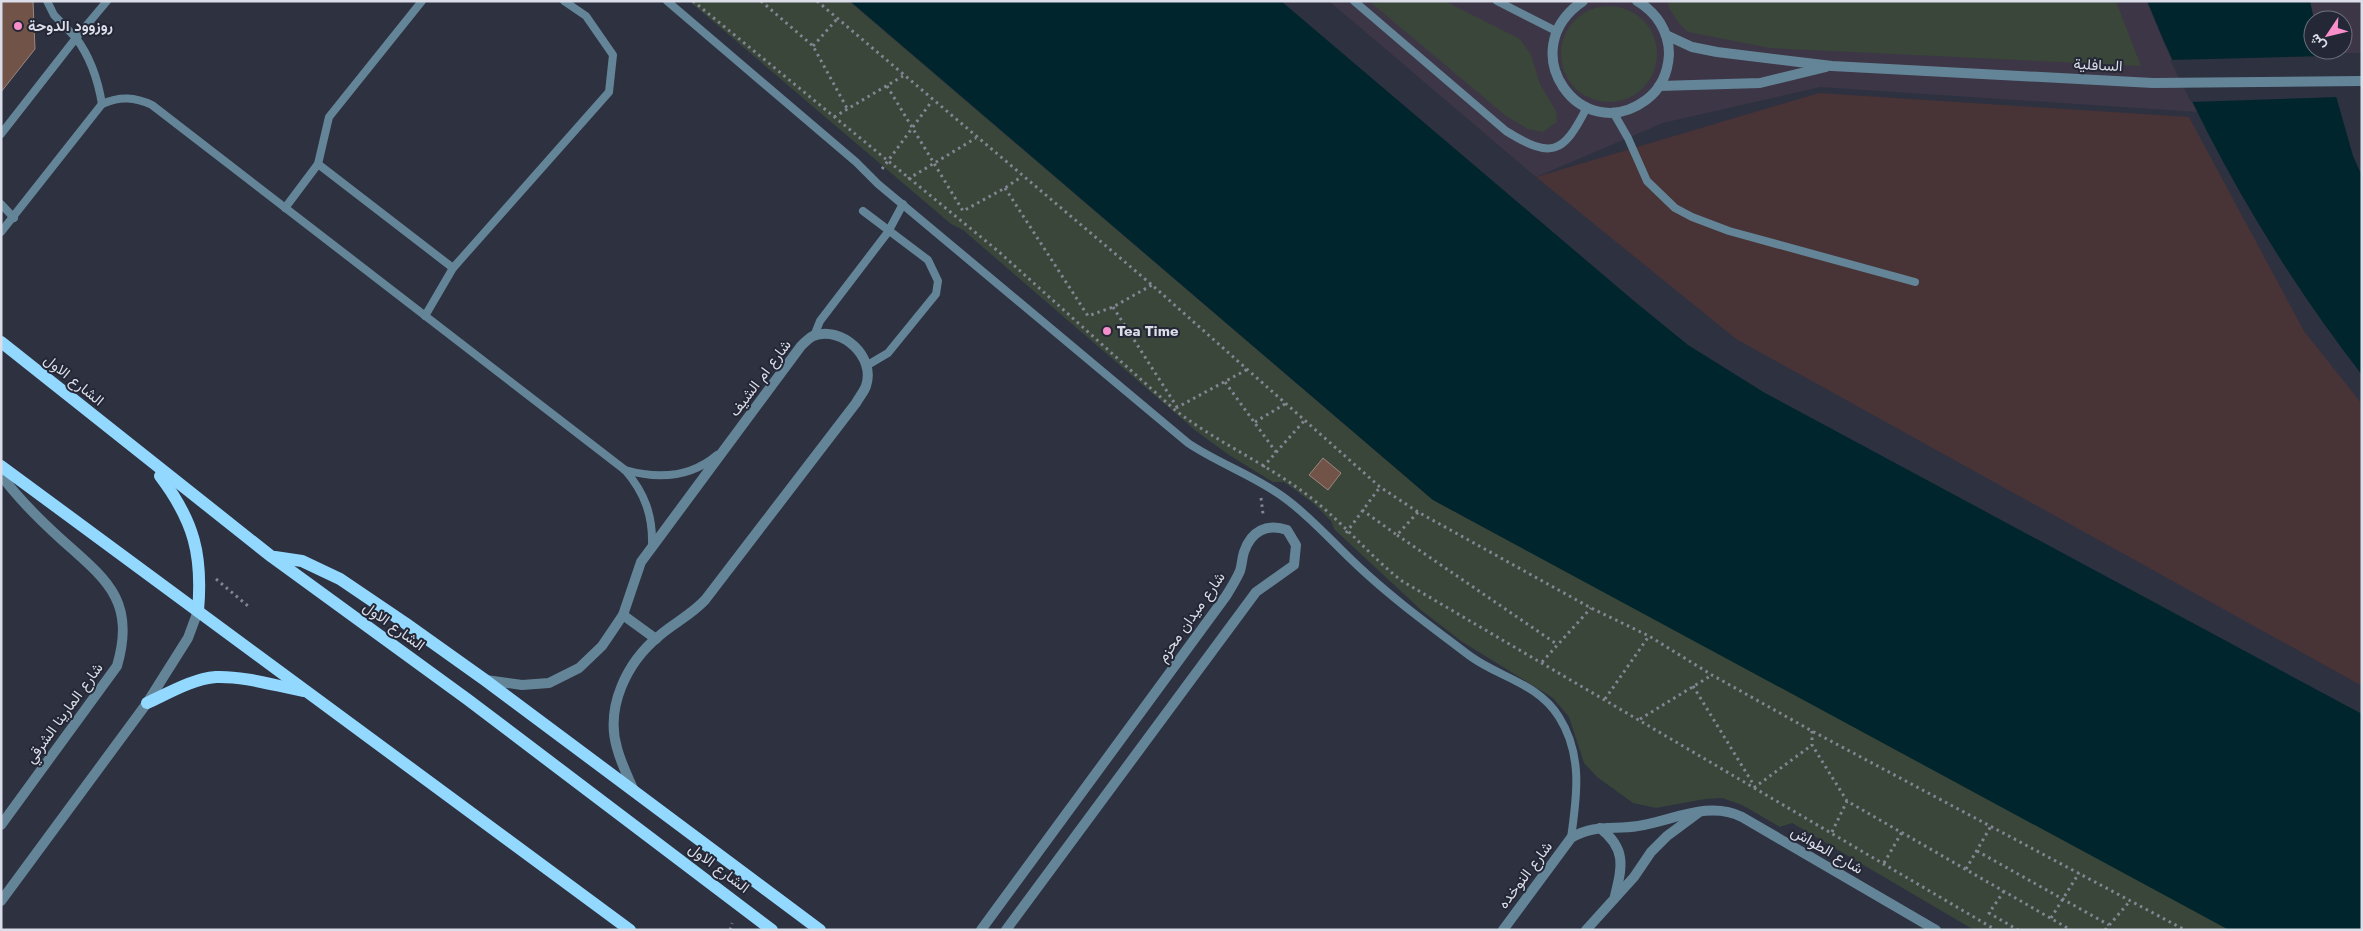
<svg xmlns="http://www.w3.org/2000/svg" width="2363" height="931" viewBox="0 0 2363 931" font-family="Jost,Vazirmatn,sans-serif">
  <rect width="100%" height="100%" fill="#2d3140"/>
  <!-- commercial -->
  <g fill="#3d3646">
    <polygon points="1329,1 2147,1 2165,46 2198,112 1820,87 1663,123 1536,177"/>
    <polygon points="2310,1 2362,1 2362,53 2324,53 2323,50 2343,50 2343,20 2314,20"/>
  </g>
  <!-- industrial -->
  <polygon fill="#483336" points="1819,93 2189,117 2304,331 2362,404 2362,686 1736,339 1536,177"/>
  <!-- green -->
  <g fill="#394639">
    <polygon points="689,1 849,1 1433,500 2237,930 1974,930 1792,823 1780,827 1742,805 1722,798 1705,799 1656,808 1633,803 1597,777 1584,763 1569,717 1553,698 1461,641 1421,610 1334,529 1331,521 1313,503 1284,482 1273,482 1229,455 1196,431 963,230 951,224"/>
    <polygon points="1369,1 1445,1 1520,39 1531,55 1540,84 1556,111 1557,122 1543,132 1528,129 1506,116"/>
    <polygon points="1668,1 2116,1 2141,66 1770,48 1688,32 1678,22 1669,8"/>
    <circle cx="1609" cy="54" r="48"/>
  </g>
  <!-- water -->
  <g fill="#00252c">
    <polygon points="850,1 1281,1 1634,301 1688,345 1765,393 2362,714 2362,930 2229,930 1433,500"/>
    <path d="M 2147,1 L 2310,1 L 2314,20 L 2313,50 L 2323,50 L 2353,156 L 2362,176 L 2362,375 C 2274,262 2201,133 2147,1 Z"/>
  </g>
  <!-- pier -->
  <polygon fill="#2d3140" points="2327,56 2339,97 2191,102 2170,60"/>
  <!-- building -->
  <g fill="#715348" stroke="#9c8780">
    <polygon points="1,1 33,1 35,49 1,92"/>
    <polygon points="1323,458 1341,473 1328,490 1309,475"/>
  </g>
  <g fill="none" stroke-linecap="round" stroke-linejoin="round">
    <!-- path -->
    <g stroke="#828592" stroke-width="3" stroke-dasharray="2.5 4" stroke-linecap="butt">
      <path d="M 693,1 L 998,251 L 1175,410 C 1219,444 1272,466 1315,501 C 1346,526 1371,557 1402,581 L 1996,930"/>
      <polyline points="761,1 813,46 848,110"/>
      <polyline points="817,1 1152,285 1380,487 1418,512 1591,608 1649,636 1712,675 1812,731 2185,930"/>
      <polyline points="813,46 837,19"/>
      <polyline points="887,86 963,211 1005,188 1021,177"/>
      <polyline points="834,117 903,76"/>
      <polyline points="882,169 932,101"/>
      <polyline points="908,179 976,138"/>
      <polyline points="1005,188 1088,316 1113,307 1152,285"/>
      <polyline points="1113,307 1177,407"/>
      <polyline points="1225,382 1276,452"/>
      <polyline points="1176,408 1248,369"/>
      <polyline points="1255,422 1285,404"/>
      <polyline points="1263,467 1304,421"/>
      <polyline points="1261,498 1263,514"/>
      <polyline points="1362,510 1397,535 1418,512"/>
      <polyline points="1346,533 1380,487"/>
      <polyline points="1397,535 1558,645"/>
      <polyline points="216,579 248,606"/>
      <polyline points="1542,662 1591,608"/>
      <polyline points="1693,686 1755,787 1812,745"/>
      <polyline points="1605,699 1649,636"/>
      <polyline points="1640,719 1712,675"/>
      <polyline points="1812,731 1812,745 1847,801 2071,930"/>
      <polyline points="1832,832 1847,801"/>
      <polyline points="1977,851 2109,925"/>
      <polyline points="1884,863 1902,832"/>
      <polyline points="1966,869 1991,826"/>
      <polyline points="2004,891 1989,913 2018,930"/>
      <polyline points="2051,918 2079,873"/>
      <polyline points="730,930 732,923"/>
      <polyline points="2105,930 2130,901"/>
    </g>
    <!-- service -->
    <g stroke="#648598" stroke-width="8">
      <path d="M 667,1 L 856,162 L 878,184 L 1188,443 C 1219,464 1256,476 1286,499 C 1313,519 1334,544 1358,566 C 1393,599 1432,627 1470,656 C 1500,678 1538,683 1559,717 C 1583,755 1577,796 1571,838"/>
      <path d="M 1354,1 L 1506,131 C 1551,159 1563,155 1587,107"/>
      <polyline points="1497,1 1556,31"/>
      <path d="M 102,104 C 98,80 91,58 76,38 L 107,1"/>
      <polyline points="1613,112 1628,138 1647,181 1675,208 1692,217 1729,231 1915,282"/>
      <polyline points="1,134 76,38 54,15 47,1"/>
      <polyline points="318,164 453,268"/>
      <polyline points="1,204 14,218"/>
      <polyline points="285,208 318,164 329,117 422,1"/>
      <polyline points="863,211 928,260 938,281 936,294 888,353 866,366"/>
      <path d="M 1,232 L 102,104 C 120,96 135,97 152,105 L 625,470 C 645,493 653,516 652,546"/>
      <polyline points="425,316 453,268 609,92 613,55 586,16 564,1"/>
      <polyline points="814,336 820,321 888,232 903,204"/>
      <path d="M 625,470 C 657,479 690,478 717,455"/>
    </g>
    <!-- minor -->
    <g stroke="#648598" stroke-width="10">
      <path d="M 1583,1 C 1511,50 1581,148 1646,100 C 1661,89 1668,72 1669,54 C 1669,31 1656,12 1637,1"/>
      <polyline points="1666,35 1692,47 1717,52 1832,66 2153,83 2362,81"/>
      <polyline points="1659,86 1760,83 1826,67"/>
      <path d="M 1,475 C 18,499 40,520 62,540 C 107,580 136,601 117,666 L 1,825"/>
      <polyline points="623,615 656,639"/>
      <path d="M 486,680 L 522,685 L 549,683 L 579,668 L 602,646 L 623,615 L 641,562 L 801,346 C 804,343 809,338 813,336 C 842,325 876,357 866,386 C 864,392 859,397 856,403 L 705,600 C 691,615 674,623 659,636 C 627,662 605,707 617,748 C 621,763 628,777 634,791"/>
      <path d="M 1600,828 C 1627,849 1622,867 1615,896"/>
      <polyline points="1,901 147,703 188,638 198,611"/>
      <path d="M 981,930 L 1226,596 C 1231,588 1236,580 1240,571 C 1242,565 1242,558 1244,552 C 1251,531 1267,523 1287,530 L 1296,545 L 1294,565 L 1256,592 L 1006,930"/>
      <path d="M 1503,930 L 1571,838 C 1594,824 1613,830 1638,826 C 1672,821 1708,800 1742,817 L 1936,930"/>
      <polyline points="1586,930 1634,877 1651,852 1667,836 1698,813"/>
    </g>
    <!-- primary -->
    <g stroke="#92d8ff" stroke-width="12">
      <polyline points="1,342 272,557 467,699 772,930"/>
      <polyline points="1,466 630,930"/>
      <path d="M 160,476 C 194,521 203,555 198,611"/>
      <polyline points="275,557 302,561 340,579 405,623 485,680 820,930"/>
      <path d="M 147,703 C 169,693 192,679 216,677 C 245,676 276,686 304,691"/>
    </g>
  </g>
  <!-- markers -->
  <g fill="#f98fca" stroke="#242736" stroke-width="2">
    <circle cx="18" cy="26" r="5"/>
    <circle cx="1107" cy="331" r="5"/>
  </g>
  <g text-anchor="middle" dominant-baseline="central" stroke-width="4" stroke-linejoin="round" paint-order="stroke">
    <!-- poi labels -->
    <g font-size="15" font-weight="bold" fill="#dbdee8" stroke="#242736" text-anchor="start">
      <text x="28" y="26">روزوود الدوحة</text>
      <text x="1117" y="331">Tea Time</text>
    </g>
    <!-- street labels -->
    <g font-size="15" fill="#dbdee8" stroke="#242736">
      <text transform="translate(2098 65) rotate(3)">السافلية</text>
      <text transform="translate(760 378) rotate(-53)">شارع ام الشيف</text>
      <text transform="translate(74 380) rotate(39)">الشارع الاول</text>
      <text transform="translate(1191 617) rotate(-55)">شارع ميدان محزم</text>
      <text transform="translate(394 626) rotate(36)">الشارع الاول</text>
      <text transform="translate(64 713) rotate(-54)">شارع المارينا الشرقي</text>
      <text transform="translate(1827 850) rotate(30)">شارع الطواش</text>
      <text transform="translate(719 868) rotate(37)">الشارع الاول</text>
      <text transform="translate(1525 875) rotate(-53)">شارع النوخده</text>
    </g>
  </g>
  <!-- border -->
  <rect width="2363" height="931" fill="none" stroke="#dbdee8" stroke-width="5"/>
  <!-- north arrow -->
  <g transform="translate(2328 35) rotate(235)"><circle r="24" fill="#242736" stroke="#6d707d"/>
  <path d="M0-4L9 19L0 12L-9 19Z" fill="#f98fca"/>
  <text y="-8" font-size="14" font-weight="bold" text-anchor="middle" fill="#dbdee8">ش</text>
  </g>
</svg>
